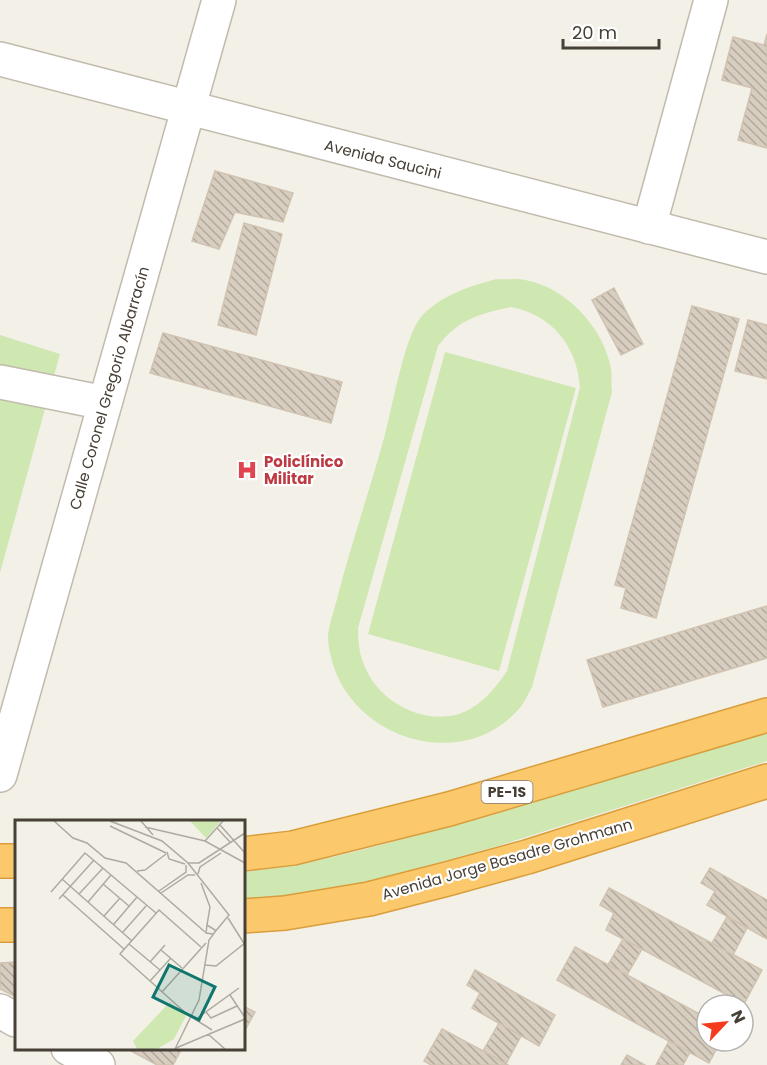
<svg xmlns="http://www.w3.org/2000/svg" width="767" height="1065" viewBox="0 0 767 1065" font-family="Poppins,sans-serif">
  <defs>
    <pattern id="building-back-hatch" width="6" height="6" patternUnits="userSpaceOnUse" patternTransform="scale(1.5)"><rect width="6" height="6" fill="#d8cec0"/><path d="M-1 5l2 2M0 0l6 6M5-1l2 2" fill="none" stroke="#b1a99d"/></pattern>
  </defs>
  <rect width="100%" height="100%" fill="#f3f0e8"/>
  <!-- grass -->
  <g fill="#cfe7b1" fill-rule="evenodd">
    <path d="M 497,279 C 506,280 516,278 525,280 C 566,287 604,328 611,369 C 612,376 611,385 612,392 L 532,687 C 528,694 524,704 518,710 C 460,774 350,738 331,657 C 329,651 328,641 328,635 C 330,620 336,605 339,591 C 353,539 370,489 384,438 C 392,410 404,337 421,317 C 441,295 470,286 497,279 ZM 511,307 C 552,315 577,346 580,387 L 507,671 C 495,689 480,707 459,714 C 421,725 378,701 364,665 C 359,653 358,640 358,628 L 438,346 C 459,319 479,314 511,307 Z"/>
    <polygon points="0,335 60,354 0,573"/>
    <polygon points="445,352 576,388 499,671 368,634"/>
    <path d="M 767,732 L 767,761 L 491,848 L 346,888 L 243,904 L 243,872 C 316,865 386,844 456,824 C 560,795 664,763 767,732 Z"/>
  </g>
  <!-- building -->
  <g fill="url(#building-back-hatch)" stroke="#d0c3b1" stroke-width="1.5">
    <polygon points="767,34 767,148 738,140 752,88 722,80 733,37 764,45"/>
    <polygon points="215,171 293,193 283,222 235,212 219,249 192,241"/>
    <polygon points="244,223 282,234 256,335 218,325"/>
    <polygon points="614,288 643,344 621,355 592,300"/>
    <polygon points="692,306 739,319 656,618 621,608 626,588 615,585"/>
    <polygon points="748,320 767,325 767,379 735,371"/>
    <polygon points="163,333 342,382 331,423 150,373"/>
    <polygon points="767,606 767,658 603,707 587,660"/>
    <polygon points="710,868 767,900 767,939 707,905 715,891 701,883"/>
    <polygon points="609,888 762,970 744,1004 606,930 614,913 600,905"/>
    <polygon points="727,917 747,928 733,955 712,943"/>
    <polygon points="623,939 642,949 627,975 608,965"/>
    <polygon points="575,947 707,1018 707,1032 704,1038 718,1046 709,1063 557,980"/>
    <polygon points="16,962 16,997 0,989 0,963"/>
    <polygon points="475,970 555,1015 539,1046 472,1008 480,993 467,985"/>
    <polygon points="243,1006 255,1012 243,1034"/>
    <polygon points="499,1023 521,1036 506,1064 483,1051"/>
    <polygon points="442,1029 483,1051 508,1065 431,1065 424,1061"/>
    <polygon points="669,1041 690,1052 683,1065 656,1065"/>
    <polygon points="132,1048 182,1048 173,1065 157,1065 131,1051"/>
    <polygon points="627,1055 645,1065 621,1065"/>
  </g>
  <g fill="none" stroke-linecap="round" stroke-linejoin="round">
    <!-- minor casing -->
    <g stroke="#c2baad" stroke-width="36">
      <g id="minor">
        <polyline points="0,59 767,257"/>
        <polyline points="649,227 711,0"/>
        <polyline points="0,382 105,403"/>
        <polyline points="0,775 219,0"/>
        <polyline points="0,1011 16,1020"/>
        <polyline points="68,1048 98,1065"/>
      </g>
    </g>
    <!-- highway casing -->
    <g stroke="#da9d3b" stroke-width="36">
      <g id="highway">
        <polyline points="243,854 293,848 449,809 767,715"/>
        <polyline points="0,861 16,861"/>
        <polyline points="243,916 285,913 369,899 447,879 527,857 767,781"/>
        <polyline points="0,925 16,925"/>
      </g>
    </g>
    <!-- minor -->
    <use href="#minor" stroke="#fff" stroke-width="33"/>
    <!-- highway -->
    <use href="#highway" stroke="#fbc96c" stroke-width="33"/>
  </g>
  <!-- icons -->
  <defs>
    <g id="hospital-bare" transform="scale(1.62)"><path d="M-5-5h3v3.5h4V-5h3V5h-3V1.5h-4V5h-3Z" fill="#e0444e" stroke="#fff" stroke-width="2.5" paint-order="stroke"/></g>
  </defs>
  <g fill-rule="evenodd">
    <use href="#hospital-bare" x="247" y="470"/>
  </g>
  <g text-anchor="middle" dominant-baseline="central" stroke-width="4.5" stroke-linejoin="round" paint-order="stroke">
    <!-- shield labels -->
    <rect fill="#fff" stroke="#7e7973" stroke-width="1.5" x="481.5" y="781" width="51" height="22" rx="4.5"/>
    <g font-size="14" font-weight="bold" fill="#474037">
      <text x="507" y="792">PE-1S</text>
    </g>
    <!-- street labels -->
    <g font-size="15" fill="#474037" stroke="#fff">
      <text transform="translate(383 159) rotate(14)">Avenida Saucini</text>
      <text transform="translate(109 388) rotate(-74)">Calle Coronel Gregorio Albarracín</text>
      <text transform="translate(507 859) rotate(-16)">Avenida Jorge Basadre Grohmann</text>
    </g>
    <!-- health labels -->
    <g font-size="15" font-weight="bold" fill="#be3a42" stroke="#fff" text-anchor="start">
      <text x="264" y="461">Policlínico<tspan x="264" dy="17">Militar</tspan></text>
    </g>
  </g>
  <!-- overview -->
  <g transform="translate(15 820)">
    <rect width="230" height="230" fill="#f3f0e8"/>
    <path d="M 155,182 L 171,196 L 159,219 L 142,229 L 122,229 L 118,221 Z" fill="#cfe7b1"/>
    <path d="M 175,1 L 206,1 L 191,18 Z" fill="#cfe7b1"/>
    <path fill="none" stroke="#aeaaa1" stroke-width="1.5" d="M 39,1 L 58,18 L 72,23 L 90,38 L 111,43 L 190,112M 95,1 L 147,21 L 173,43 L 214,95 L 199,113M 126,1 L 138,15M 205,5 L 230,33M 95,6 L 151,33M 130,7 L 190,21 L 230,43M 202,8 L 215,22M 190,21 L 208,1M 152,32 L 154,39 L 170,44M 173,43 L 184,43 L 230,13M 122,51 L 130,50 L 151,34M 183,54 L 185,47 L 206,33M 47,59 L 117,121M 186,63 L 195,87 L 192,105M 88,64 L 114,86M 144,71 L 171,52 L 171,45M 36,72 L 70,33 L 141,93M 146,73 L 173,55 L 180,55M 64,74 L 88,48M 48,75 L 109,129M 44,79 L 79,40M 73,82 L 96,55M 89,96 L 105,78M 213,98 L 230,125M 99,104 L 122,77M 108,112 L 131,86M 114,124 L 145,150M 146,130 L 167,148M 135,142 L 150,125M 190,145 L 201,146 L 230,123M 135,161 L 156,138M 147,172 L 191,123M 215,175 L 229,196M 191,192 L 196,198 L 222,186M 174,196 L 105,134 L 144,90 L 186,127M 175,196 L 197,210M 181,199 L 224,168M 193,214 L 210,229M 161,228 L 230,199M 160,229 L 184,180 L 194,120 L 200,112 L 200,110 L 192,105 L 191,113 L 198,114"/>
    <path fill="#0f766e" fill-opacity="0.15" stroke="#0f766e" stroke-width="3" d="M 154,145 L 200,167 L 184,200 L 138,177 Z"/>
    <rect width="230" height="230" fill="none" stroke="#474037" stroke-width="3"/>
  </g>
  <!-- north arrow -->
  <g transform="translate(725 1023) rotate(64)"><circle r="28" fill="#ffffff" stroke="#b5b3af" stroke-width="1.5"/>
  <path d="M0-4.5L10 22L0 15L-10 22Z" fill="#f53b1d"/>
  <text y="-9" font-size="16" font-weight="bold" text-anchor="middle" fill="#474037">N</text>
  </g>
  <!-- scale -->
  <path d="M563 39v9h96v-9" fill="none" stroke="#474037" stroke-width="3"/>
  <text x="572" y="39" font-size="18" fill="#474037" stroke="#ffffff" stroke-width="4.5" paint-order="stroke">20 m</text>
</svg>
